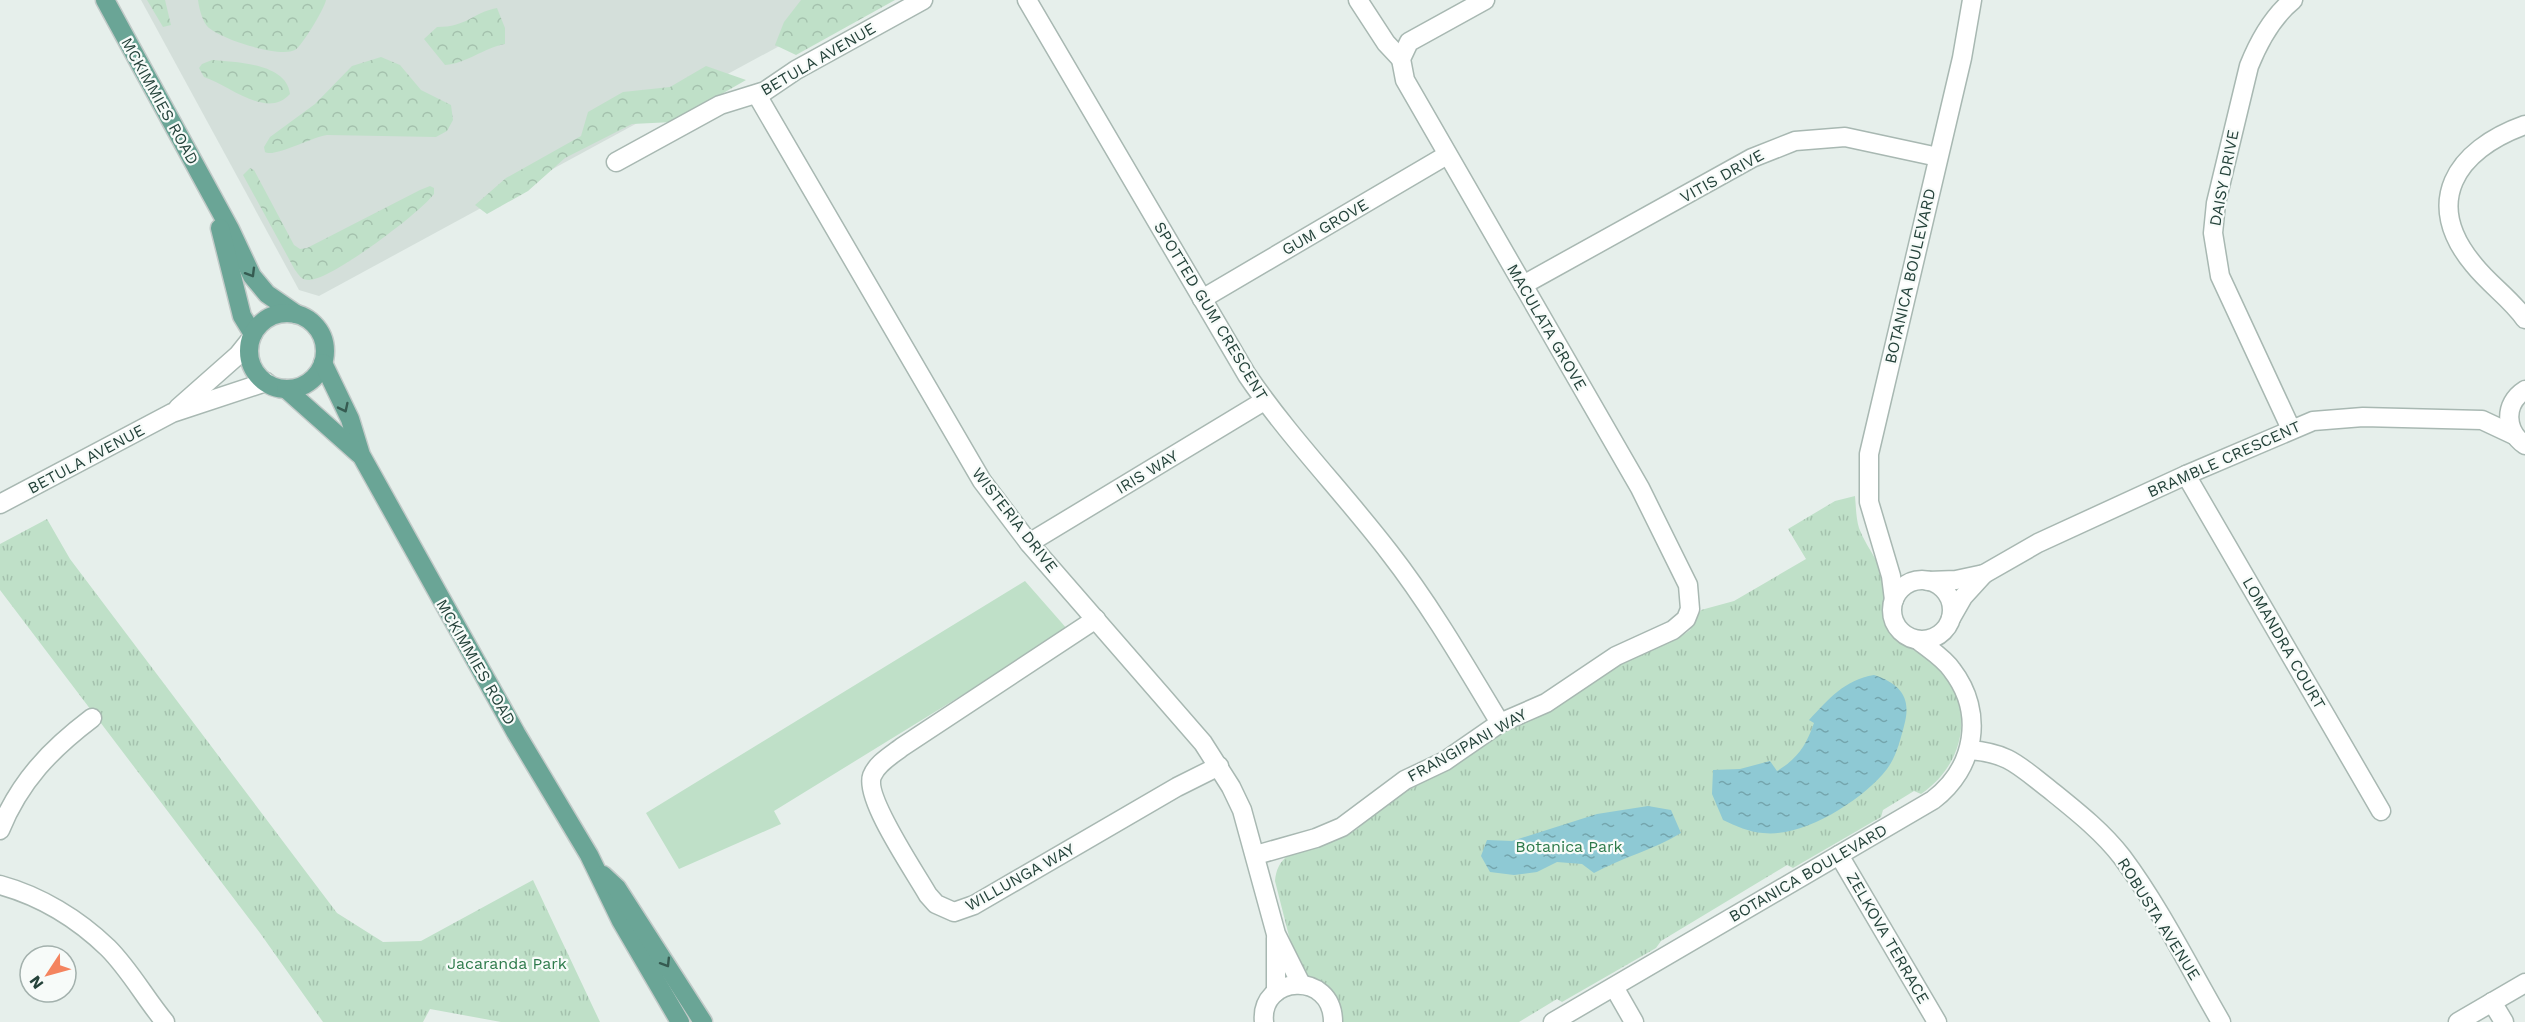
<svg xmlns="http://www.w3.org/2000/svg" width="2525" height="1022" viewBox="0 0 2525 1022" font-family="'Work Sans',sans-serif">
  <defs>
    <pattern id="forest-crowns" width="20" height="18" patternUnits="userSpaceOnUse" patternTransform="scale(1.5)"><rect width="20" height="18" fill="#bfe0c8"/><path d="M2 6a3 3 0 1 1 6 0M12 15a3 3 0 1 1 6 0" fill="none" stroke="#a4c1ad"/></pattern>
    <pattern id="park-tufts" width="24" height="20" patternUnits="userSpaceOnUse" patternTransform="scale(1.5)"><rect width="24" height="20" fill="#bfe0c8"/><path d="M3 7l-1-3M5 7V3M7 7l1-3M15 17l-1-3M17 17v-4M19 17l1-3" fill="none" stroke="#a4c1ad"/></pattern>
    <pattern id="water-ripples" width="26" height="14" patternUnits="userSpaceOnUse" patternTransform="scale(1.5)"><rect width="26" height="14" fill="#8ec9d4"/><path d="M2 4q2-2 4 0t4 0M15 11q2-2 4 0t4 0" fill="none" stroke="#74a5ad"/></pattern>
  </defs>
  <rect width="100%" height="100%" fill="#e6efeb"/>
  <!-- built -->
  <polygon fill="#d4dfda" points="141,0 864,0 319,296 299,290"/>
  <!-- grass -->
  <polygon fill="#bfe0c8" points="1025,581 1068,630 774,811 781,824 679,869 646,813"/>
  <!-- forest -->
  <g fill="url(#forest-crowns)">
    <polygon points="147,0 165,0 171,25 163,27"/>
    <path d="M 198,0 L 326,0 C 325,8 301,47 295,50 C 279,58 219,39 207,26 C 202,20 199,8 198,0 Z"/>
    <polygon points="801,0 895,0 796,55 775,45 784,22"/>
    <path d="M 497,8 L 505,28 L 505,44 C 483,48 468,63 445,65 L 424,39 L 437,27 C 467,27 472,13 497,8 Z"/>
    <path d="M 381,57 L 400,65 L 421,90 L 451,105 L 453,120 L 447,131 L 436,137 L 327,135 C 312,137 274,158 265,152 L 264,147 L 270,137 L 315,104 L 352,66 Z"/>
    <path d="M 212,60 C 235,62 287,63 290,94 C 267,120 229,85 204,77 L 199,68 L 202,64 Z"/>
    <polygon points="706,66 746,80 673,122 632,124 565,158 528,191 487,214 475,205 506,178 581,136 588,112 623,92 670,87"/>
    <path d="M 250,168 L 254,170 L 294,245 L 300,249 L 307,248 L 420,190 L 430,186 L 434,188 L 434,194 C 420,213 331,280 309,280 C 301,280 299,275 295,270 L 243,175 Z"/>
  </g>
  <!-- park -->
  <g fill="url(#park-tufts)">
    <path d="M 1855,496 C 1856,507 1856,518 1859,528 C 1867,550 1888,571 1888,595 C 1888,609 1884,618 1892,631 C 1901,646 1925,654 1938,668 C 1977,708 1964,765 1921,794 L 1914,791 L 1883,810 L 1881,817 L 1793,868 L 1787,865 L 1661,941 L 1656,948 L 1562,1002 L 1557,999 L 1519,1022 L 1339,1022 L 1303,973 L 1293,952 L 1275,881 C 1276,870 1279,863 1288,855 L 1335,840 L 1357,829 L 1396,797 L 1468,757 L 1505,730 L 1551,709 L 1611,668 L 1679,638 L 1690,630 L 1701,610 L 1734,601 L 1806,559 L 1788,529 L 1835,501 Z"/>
    <polygon points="47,519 70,559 337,913 383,942 421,941 533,880 600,1022 501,1022 430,1009 423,1022 323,1022 260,933 0,590 0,544"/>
  </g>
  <!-- water -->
  <g fill="url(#water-ripples)">
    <path d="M 1874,675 C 1901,684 1912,698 1904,726 C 1900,741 1896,757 1887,769 C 1863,800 1803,838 1763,833 C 1749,832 1736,826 1723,820 L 1712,794 L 1713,770 L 1740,769 L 1770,761 L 1777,771 C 1797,759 1806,746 1814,723 L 1809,720 C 1829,699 1844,680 1874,675 Z"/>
    <path d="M 1648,806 L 1671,810 L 1681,833 C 1653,850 1623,857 1594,873 L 1582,864 L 1557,862 L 1537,872 L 1514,875 L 1490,872 L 1481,856 L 1487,840 L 1512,841 L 1597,814 Z"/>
  </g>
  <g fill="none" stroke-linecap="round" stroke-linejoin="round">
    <!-- minor casing -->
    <g stroke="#a8b8b2" stroke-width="21">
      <g id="minor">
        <path d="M 1027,0 L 1247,375 C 1289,437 1343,492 1389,552 C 1431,606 1465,665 1500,723"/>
        <polyline points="1358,0 1386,43 1401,59"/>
        <polyline points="757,95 982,481 1029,543 1203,743 1231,787 1242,810 1276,934 1301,984"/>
        <path d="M 2525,125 C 2455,150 2422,203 2474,265 C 2490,285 2511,299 2525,319"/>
        <polyline points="616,162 720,105 765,91 796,70 923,0"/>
        <polyline points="1523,285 1752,158 1795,141 1845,137 1938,157"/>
        <polyline points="1202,299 1447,155"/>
        <path d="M 2525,390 C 2503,404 2505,431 2525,445"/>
        <polyline points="178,408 238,355 250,340"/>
        <path d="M 2291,429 L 2220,276 L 2213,233 L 2216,203 L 2249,66 C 2259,41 2272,17 2293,0"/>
        <polyline points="2186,475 2381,811"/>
        <polyline points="0,504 172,413 266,382"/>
        <polyline points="1029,543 1264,401"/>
        <circle cx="1922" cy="610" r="30"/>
        <polyline points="1928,581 1956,580 1984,574 2038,543 2186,475 2313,421 2363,417 2482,420 2514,435"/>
        <polyline points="1894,600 1891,576 1869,502 1869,454 1962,58 1972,0"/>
        <polyline points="1951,618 1963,597 1984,574"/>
        <path d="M 1096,619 L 902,747 C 892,755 877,763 872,776 C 864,798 915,872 928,895 L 936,904 L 954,912 L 974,905 L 1177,787 L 1219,766"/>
        <path d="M 1969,750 C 2009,753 2018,765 2049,789 C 2075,810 2102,831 2122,857 C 2160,908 2189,967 2221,1022"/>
        <path d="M 0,830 C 20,781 51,749 92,718"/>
        <polyline points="1256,855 1316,838 1342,827 1405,780 1445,761 1500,723 1546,703 1616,656 1673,630 1686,619 1690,609 1688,585 1640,488 1405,80 1401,59 1409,42 1485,0"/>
        <polyline points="1839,855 1937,1022"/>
        <path d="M 0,885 C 40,896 78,919 108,948 C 130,970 145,998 165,1022"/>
        <polyline points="1276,938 1276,992"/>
        <polyline points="1614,987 1634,1022"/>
        <polyline points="2492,1002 2504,1022"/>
        <path d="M 1264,1022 C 1259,975 1333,970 1333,1022"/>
        <path d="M 1553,1022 L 1933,800 C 1975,768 1985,713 1952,670 C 1944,658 1929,649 1918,640"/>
        <polyline points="2458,1022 2525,983"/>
      </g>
    </g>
    <!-- major casing -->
    <g stroke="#c2cac8" stroke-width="21">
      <g id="major">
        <polyline points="105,0 230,229 252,276 267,294 296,314"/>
        <polyline points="220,228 242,316 253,334"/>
        <circle cx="287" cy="351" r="38"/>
        <polyline points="323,363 350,419 361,455 516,733 589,855 621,921 680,1022"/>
        <polyline points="286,389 359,454"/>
        <polyline points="603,875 617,888 703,1022"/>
      </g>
    </g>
    <!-- minor -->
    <use href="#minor" stroke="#fff" stroke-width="18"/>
    <!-- major -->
    <use href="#major" stroke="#6aa596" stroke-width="18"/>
  </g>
  <!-- one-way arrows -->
  <defs><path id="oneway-chevron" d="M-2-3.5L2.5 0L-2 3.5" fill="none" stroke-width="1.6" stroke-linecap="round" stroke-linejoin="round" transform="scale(1.5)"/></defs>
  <g stroke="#365b51">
    <use href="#oneway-chevron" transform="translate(251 273) rotate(59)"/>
    <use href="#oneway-chevron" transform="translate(344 408) rotate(64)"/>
    <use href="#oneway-chevron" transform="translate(666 963) rotate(58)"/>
  </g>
  <g text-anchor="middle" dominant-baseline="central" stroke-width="4.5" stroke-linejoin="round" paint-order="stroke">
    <!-- street labels -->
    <g font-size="16" fill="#24423a" stroke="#f7fbf9">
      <text transform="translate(818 59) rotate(-30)">BETULA AVENUE</text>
      <text transform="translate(160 101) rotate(61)">MCKIMMIES ROAD</text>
      <text transform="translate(1722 176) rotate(-29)">VITIS DRIVE</text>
      <text transform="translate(2224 178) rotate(-79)">DAISY DRIVE</text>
      <text transform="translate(1325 227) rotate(-30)">GUM GROVE</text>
      <text transform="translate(1910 276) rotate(-77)">BOTANICA BOULEVARD</text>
      <text transform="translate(1211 311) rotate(59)">SPOTTED GUM CRESCENT</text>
      <text transform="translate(1547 327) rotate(60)">MACULATA GROVE</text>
      <text transform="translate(86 459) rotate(-28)">BETULA AVENUE</text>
      <text transform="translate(2224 459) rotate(-24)">BRAMBLE CRESCENT</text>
      <text transform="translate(1147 472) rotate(-31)">IRIS WAY</text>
      <text transform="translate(1015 520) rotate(52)">WISTERIA DRIVE</text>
      <text transform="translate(2284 643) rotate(60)">LOMANDRA COURT</text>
      <text transform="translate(476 662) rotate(60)">MCKIMMIES ROAD</text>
      <text transform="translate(1467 745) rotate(-29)">FRANGIPANI WAY</text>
      <text transform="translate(1808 873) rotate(-30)">BOTANICA BOULEVARD</text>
      <text transform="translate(1020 877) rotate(-29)">WILLUNGA WAY</text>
      <text transform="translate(2159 919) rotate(58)">ROBUSTA AVENUE</text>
      <text transform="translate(1888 938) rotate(60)">ZELKOVA TERRACE</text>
    </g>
    <!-- park labels -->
    <g font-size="16" fill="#2d7a4b" stroke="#f7fbf9">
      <text x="1569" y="846">Botanica Park</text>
      <text x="507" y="963">Jacaranda Park</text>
    </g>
  </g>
  <!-- north arrow -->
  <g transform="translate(48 974) rotate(234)"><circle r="28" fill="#f7fbf9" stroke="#a3b1ad" stroke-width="1.5"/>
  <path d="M0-4.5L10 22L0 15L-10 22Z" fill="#f4845f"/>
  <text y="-9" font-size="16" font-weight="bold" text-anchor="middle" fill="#24423a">N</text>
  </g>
</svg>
